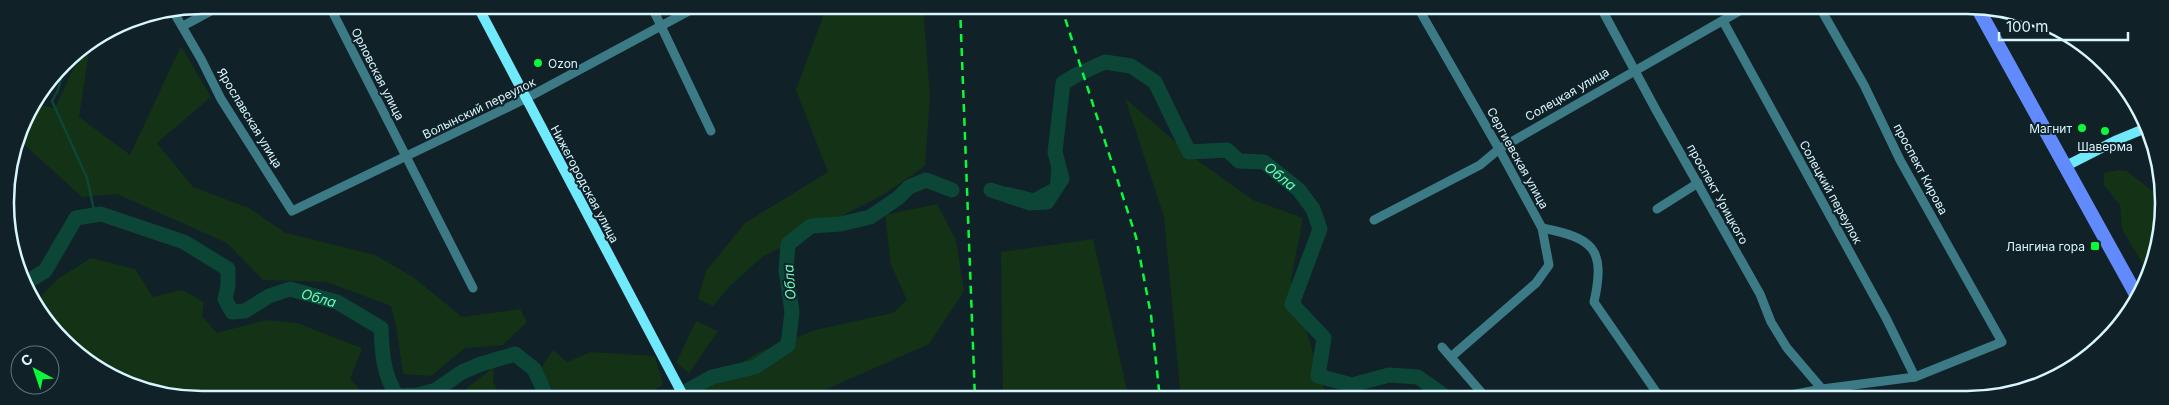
<svg xmlns="http://www.w3.org/2000/svg" width="2169" height="405" viewBox="0 0 2169 405" font-family="Inter,sans-serif">
  <rect width="100%" height="100%" fill="#102128"/>
  <!-- green -->
  <g fill="#143216">
    <polygon points="827,6 923,6 930,97 925,166 883,195 762,257 729,287 713,306 698,299 706,271 745,223 828,172 796,90"/>
    <polygon points="90,45 79,117 130,155 181,46 211,97 157,143 193,187 249,208 286,233 375,255 413,277 462,317 520,309 527,322 503,345 465,348 431,376 403,374 397,331 391,306 327,282 263,280 227,243 117,194 82,197 19,140 25,115 33,104 55,108 82,50"/>
    <polygon points="1125,98 1193,157 1253,200 1303,218 1291,280 1327,399 1181,399 1164,217"/>
    <polygon points="2119,170 2127,171 2160,197 2162,228 2149,274 2122,229 2120,205 2104,185 2104,173"/>
    <polygon points="937,204 956,240 964,291 929,344 804,399 684,399 757,353 815,330 893,313 907,300 891,265 885,215"/>
    <polygon points="1093,239 1129,399 1003,399 1001,252"/>
    <polygon points="91,258 135,269 153,297 182,290 204,302 202,316 217,333 265,320 297,323 362,348 350,379 367,398 410,393 458,395 494,367 493,382 502,399 177,398 115,380 54,333 36,301 59,278"/>
    <polygon points="696,321 718,331 689,373 676,363"/>
    <polygon points="553,350 567,362 591,352 655,356 663,385 636,399 558,399 541,368"/>
  </g>
  <!-- water -->
  <polygon fill="#0c4637" points="1058,78 1063,83 1055,152 1062,179 1047,202 1030,203 991,190 994,187 1009,187 1033,193 1050,184 1055,120 1054,104"/>
  <g fill="none" stroke-linecap="round" stroke-linejoin="round">
    <!-- stream -->
    <polyline stroke="#0c4637" stroke-width="2.5" points="66,61 58,90 52,101 87,178 95,215"/>
    <!-- river -->
    <g stroke="#0c4637" stroke-width="15">
      <path id="s1" d="M 991,190 L 1030,203 L 1047,202 L 1062,179 L 1055,152 L 1063,83 L 1076,75 L 1105,62 L 1131,66 L 1155,82 L 1189,152 L 1227,150 L 1239,161 L 1264,162 L 1299,190 L 1313,209 L 1320,229 L 1292,304 L 1324,338 L 1318,376 L 1352,385 L 1389,375 L 1418,377 L 1449,399"/>
      <path id="s2" d="M 25,283 L 45,271 L 76,218 L 101,214 L 184,242 L 228,269 L 228,286 L 225,299 L 232,312 L 245,311 L 269,296 L 290,289 L 337,302 L 381,328 C 382,353 383,374 397,396 L 418,395 L 436,390 L 462,372 L 481,364 L 515,354 L 534,369 L 548,399"/>
      <polyline points="672,399 712,377 755,367 788,345 792,312 786,270 788,244 811,226 841,224 870,217 898,198 909,187 926,180 952,190"/>
    </g>
    <!-- street -->
    <g stroke="#3c7b86" stroke-width="9">
      <polyline points="329,5 473,288"/>
      <polyline points="651,5 711,131"/>
      <path d="M 1417,6 L 1499,149 L 1542,228 C 1593,238 1606,248 1594,302 L 1661,399"/>
      <polyline points="1600,6 1656,110 1760,294 1771,322 1787,348 1822,389"/>
      <polyline points="173,11 201,59 221,99 292,211 525,99 700,5"/>
      <polyline points="1723,21 1886,318 1915,377"/>
      <polyline points="183,26 222,5"/>
      <polyline points="1657,209 1698,183"/>
      <polyline points="1374,220 1480,165 1499,149 1748,6"/>
      <polyline points="1442,347 1487,399"/>
      <polyline points="1451,357 1536,283 1549,265 1542,228"/>
      <polyline points="1769,399 1822,389 1915,377 2002,342 1900,160 1864,85 1819,6"/>
    </g>
    <!-- secondary -->
    <g stroke="#71e9fc" stroke-width="10">
      <polyline points="477,5 685,399"/>
      <polyline points="2064,167 2117,140 2146,128"/>
    </g>
    <!-- primary -->
    <polyline stroke="#618afc" stroke-width="14" points="1977,7 2138,298"/>
    <!-- rail -->
    <g stroke="#08fa3b" stroke-width="2.5" stroke-dasharray="8 6" stroke-linecap="butt">
      <polyline points="960,6 975,399"/>
      <polyline points="1061,6 1136,237 1151,315 1160,399"/>
    </g>
  </g>
  <!-- markers -->
  <g fill="#08fa3b" stroke="#102128" stroke-width="2">
    <circle cx="538" cy="63" r="5"/>
    <circle cx="2082" cy="128" r="5"/>
    <circle cx="2105" cy="131" r="5"/>
    <rect x="2090" y="241" width="10" height="10" rx="2.5"/>
  </g>
  <g text-anchor="middle" dominant-baseline="central" stroke-width="4" stroke-linejoin="round" paint-order="stroke">
    <!-- poi labels -->
    <g font-size="12" fill="#d8f6fe" stroke="#102128" text-anchor="end">
      <text x="548" y="63" text-anchor="start">Ozon</text>
      <text x="2072" y="128">Магнит</text>
      <text x="2105" y="146" text-anchor="middle">Шаверма</text>
      <text x="2085" y="246">Лангина гора</text>
    </g>
    <!-- street labels -->
    <g font-size="12" fill="#d8f6fe" stroke="#102128">
      <text transform="translate(378 74) rotate(63)">Орловская улица</text>
      <text transform="translate(1567 94) rotate(-30)">Солецкая улица</text>
      <text transform="translate(479 108) rotate(-26)">Волынский переулок</text>
      <text transform="translate(250 118) rotate(59)">Ярославская улица</text>
      <text transform="translate(1518 158) rotate(61)">Сергиевская улица</text>
      <text transform="translate(1921 169) rotate(62)">проспект Кирова</text>
      <text transform="translate(585 184) rotate(62)">Нижегородская улица</text>
      <text transform="translate(1831 192) rotate(61)">Солецкий переулок</text>
      <text transform="translate(1718 194) rotate(61)">проспект Урицкого</text>
    </g>
    <!-- water labels -->
    <g font-size="14" font-style="italic" fill="#68fcbd" stroke="#102128">
      <text stroke="none"><textPath href="#s1" startOffset="464">Обла</textPath></text>
      <text transform="translate(789 282) rotate(-94)">Обла</text>
      <text stroke="none"><textPath href="#s2" startOffset="388">Обла</textPath></text>
    </g>
  </g>
  <!-- crop -->
  <path d="M0 0H2169V405H0ZM202 14H1967A188 188 0 0 1 2155 202V203A188 188 0 0 1 1967 391H202A188 188 0 0 1 14 203V202A188 188 0 0 1 202 14Z" fill="#102128" fill-rule="evenodd"/>
  <path fill="none" stroke="#d8f6fe" stroke-width="2.5" d="M202 14H1967A188 188 0 0 1 2155 202V203A188 188 0 0 1 1967 391H202A188 188 0 0 1 14 203V202A188 188 0 0 1 202 14Z"/>
  <!-- north arrow -->
  <g transform="translate(35 370) rotate(320)"><circle r="24" fill="#102128" stroke="#60767e"/>
  <path d="M0-4L9 19L0 12L-9 19Z" fill="#08fa3b"/>
  <text y="-8" font-size="14" font-weight="bold" text-anchor="middle" fill="#d8f6fe">С</text>
  </g>
  <!-- scale -->
  <path d="M1999 32v8h129v-8" fill="none" stroke="#d8f6fe" stroke-width="2.5"/>
  <text x="2006" y="32" font-size="15" fill="#d8f6fe" stroke="#102128" stroke-width="4" paint-order="stroke">100 m</text>
</svg>
